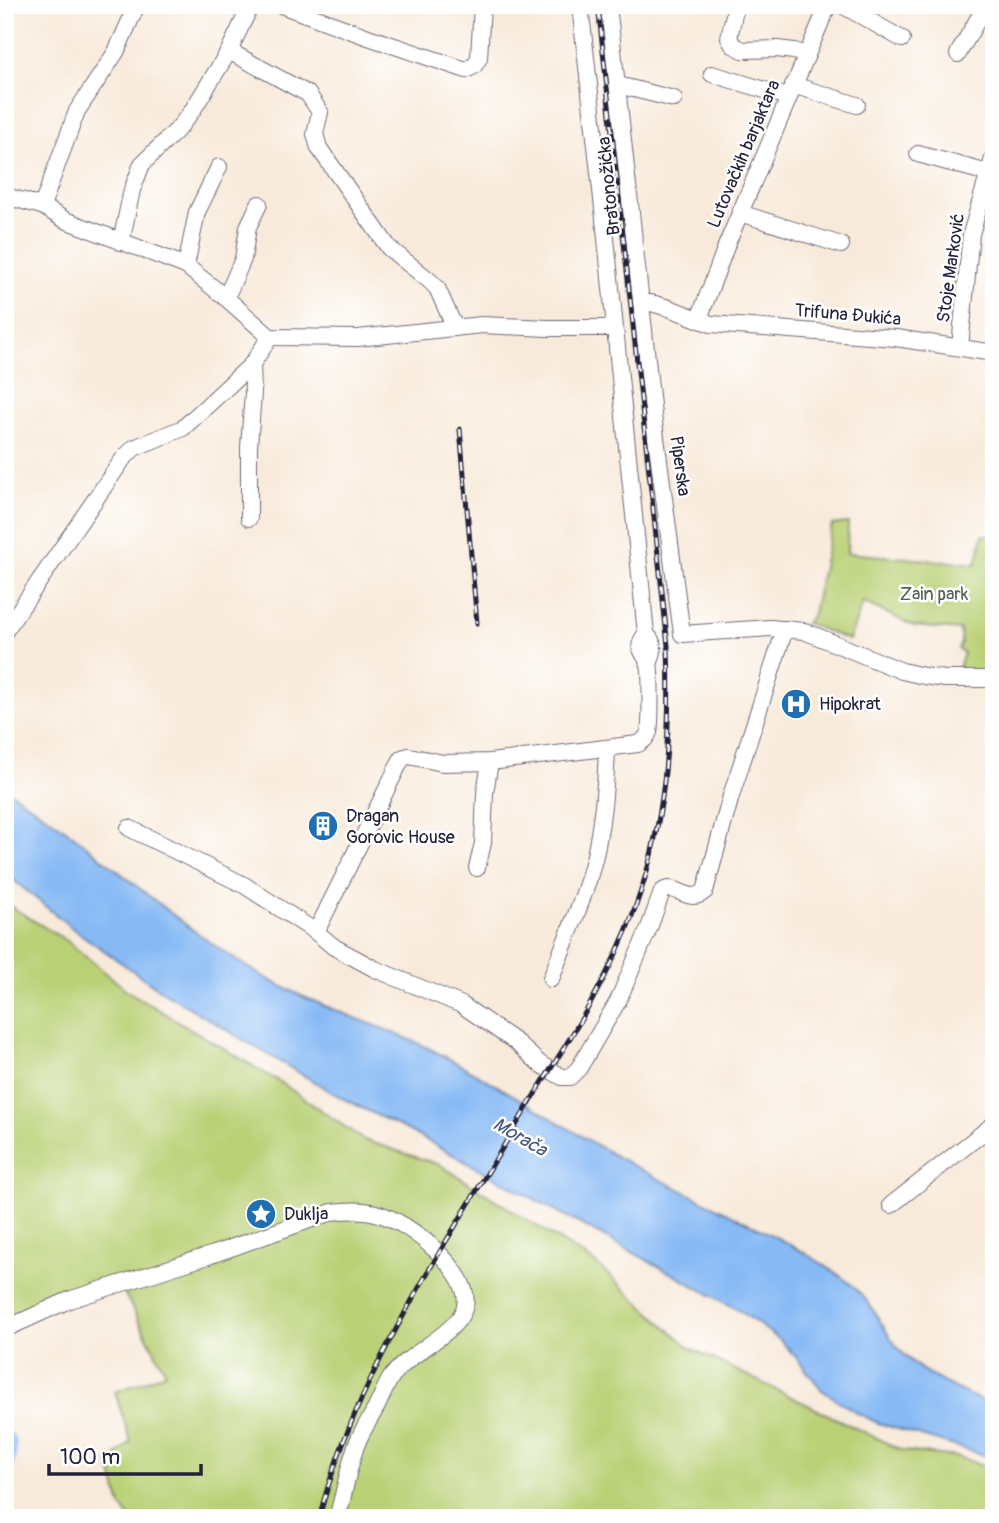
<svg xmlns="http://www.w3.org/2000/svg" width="999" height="1523" viewBox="0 0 999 1523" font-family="Pangolin,sans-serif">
  <rect width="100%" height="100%" fill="#fff"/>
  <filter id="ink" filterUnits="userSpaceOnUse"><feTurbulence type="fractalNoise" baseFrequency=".0143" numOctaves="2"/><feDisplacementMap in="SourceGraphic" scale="14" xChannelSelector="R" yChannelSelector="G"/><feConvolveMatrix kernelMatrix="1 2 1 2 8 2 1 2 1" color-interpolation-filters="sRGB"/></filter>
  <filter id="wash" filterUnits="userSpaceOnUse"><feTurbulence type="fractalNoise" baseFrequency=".00686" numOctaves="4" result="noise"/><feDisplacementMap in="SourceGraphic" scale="28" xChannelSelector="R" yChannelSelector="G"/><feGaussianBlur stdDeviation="1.57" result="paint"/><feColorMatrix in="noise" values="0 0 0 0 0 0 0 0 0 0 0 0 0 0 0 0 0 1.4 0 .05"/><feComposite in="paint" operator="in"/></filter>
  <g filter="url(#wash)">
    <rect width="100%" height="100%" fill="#f8eada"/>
    <!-- green -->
    <g fill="#b9d074" stroke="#6e7958" stroke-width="2">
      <polygon points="848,523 847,553 976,564 983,535 994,536 994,580 986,581 991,650 994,651 994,674 958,670 964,653 958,649 961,643 960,630 914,626 863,602 849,640 806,623 813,614 832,525"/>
      <polygon points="5,903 67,941 129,992 283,1084 364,1140 440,1165 594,1262 690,1348 903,1451 958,1457 994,1469 994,1518 130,1518 121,1506 109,1462 131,1442 115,1392 166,1373 117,1279 5,1321"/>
    </g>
    <!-- water -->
    <path fill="#87baf5" stroke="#546e98" stroke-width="2" d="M 5,788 C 29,805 55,821 78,839 C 143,890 205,946 279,985 C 326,1010 378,1024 426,1047 C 493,1080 555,1122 621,1159 C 681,1192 745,1219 805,1253 C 826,1266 851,1281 866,1300 C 878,1315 886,1334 899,1349 C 923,1378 962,1390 994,1407 L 994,1458 L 878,1423 L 857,1413 L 822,1390 L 795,1356 L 780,1340 L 739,1310 L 413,1133 L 342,1098 L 257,1048 L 165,993 L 136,973 L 72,928 L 5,873 Z"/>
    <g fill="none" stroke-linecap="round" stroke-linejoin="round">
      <!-- river -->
      <path stroke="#87baf5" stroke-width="18" d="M 5,1439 C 10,1445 7,1456 5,1463"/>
    </g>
  </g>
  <g filter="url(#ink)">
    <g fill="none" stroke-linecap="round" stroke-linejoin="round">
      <!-- minor casing -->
      <g stroke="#6d6873" stroke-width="18">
        <g id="minor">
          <polyline points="281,5 368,37 466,70 474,66 479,58 482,5"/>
          <polyline points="608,5 641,303 651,303 669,308 711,324 896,338 994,353"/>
          <polyline points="736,5 729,38 733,45 743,50 777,49 794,51 807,55"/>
          <polyline points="842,5 902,39"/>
          <polyline points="229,51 308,94 320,112 315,134 319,148 389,248 430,281 437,288 455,328"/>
          <polyline points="958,54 986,5"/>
          <polyline points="712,74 788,97"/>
          <polyline points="618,85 674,99"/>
          <polyline points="793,85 857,105"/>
          <polyline points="918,154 988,173"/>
          <polyline points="5,196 42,206 65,220 186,266 226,298 270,337 358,338 482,325 547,328 614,328"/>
          <polyline points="42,206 77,111 116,52 137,5"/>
          <polyline points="740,213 841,245"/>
          <polyline points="121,242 132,190 142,164 177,130 192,111 229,51 251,5"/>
          <polyline points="186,266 197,212 219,167"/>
          <polyline points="226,298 243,259 248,227 259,204"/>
          <polyline points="641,303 653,415 682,634 770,628 804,631 902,671 924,676 945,679 994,679"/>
          <polyline points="699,319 727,244 828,5"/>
          <polyline points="960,347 971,234 994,155"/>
          <polyline points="249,518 249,447 253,393 252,364"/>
          <polyline points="5,631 123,459 134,448 183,428 252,364 270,337"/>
          <path d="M 646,634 C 656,643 654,653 649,664"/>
          <path d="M 129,828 L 244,885 L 316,932 L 334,947 L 375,969 L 462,1005 L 517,1043 L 540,1064 L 562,1077 L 570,1077 L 579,1068 L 618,1001 L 649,928 L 662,892 C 675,881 689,906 705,891 L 731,796 L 785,629"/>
          <polyline points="477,868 483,843 485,793 490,762"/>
          <path d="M 316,932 L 402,758 L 409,756 L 443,763 L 490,762 L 638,744 C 644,741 647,738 649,732 C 651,723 651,671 649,664 C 644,651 634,648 646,634 L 602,199 L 580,5"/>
          <path d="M 551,979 C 567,935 588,892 597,846 C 603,814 606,781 607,749"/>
          <polyline points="891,1205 994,1124"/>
          <path d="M 5,1329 L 69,1300 L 211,1255 L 332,1212 C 348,1210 364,1209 379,1214 C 408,1222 473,1272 465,1306 C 457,1336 408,1351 390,1379 C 385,1388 381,1398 376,1408 C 370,1419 363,1429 358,1441 C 348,1465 345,1493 337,1518"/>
        </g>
      </g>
      <!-- minor -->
      <use href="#minor" stroke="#fff" stroke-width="16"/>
      <!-- rail casing -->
      <g stroke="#22223b" stroke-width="5">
        <g id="rail">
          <polyline points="460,429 477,623"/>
          <path d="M 319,1518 C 345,1419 388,1340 439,1253 C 471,1200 503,1147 535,1094 C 573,1034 611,975 635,908 C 666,824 671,735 668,646 L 598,5"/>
        </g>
      </g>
      <!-- rail -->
      <use href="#rail" stroke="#fff" stroke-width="2.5" stroke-dasharray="8" stroke-linecap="butt"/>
    </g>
  </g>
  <!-- icons -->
  <defs>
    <g id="hospital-disc" transform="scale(1.575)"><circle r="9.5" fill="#1f6fb2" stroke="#fff"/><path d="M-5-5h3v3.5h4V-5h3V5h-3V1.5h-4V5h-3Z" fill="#fff"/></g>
    <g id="building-disc" transform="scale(1.575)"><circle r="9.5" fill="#1f6fb2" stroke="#fff"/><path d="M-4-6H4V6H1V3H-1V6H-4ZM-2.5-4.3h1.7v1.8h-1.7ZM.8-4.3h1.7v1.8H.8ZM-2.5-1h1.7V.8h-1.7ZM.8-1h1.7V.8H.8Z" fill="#fff"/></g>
    <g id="sight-disc" transform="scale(1.575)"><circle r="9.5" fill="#1f6fb2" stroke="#fff"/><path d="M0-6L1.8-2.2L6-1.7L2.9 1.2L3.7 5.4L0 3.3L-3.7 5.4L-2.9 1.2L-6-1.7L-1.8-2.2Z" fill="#fff"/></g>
  </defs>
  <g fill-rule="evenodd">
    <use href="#hospital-disc" x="796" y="704"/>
    <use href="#building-disc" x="323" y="826"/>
    <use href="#sight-disc" x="261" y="1214"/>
  </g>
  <g text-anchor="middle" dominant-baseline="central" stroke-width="5" stroke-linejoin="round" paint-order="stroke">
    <!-- street labels -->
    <g font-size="18" fill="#22223b" stroke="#fff">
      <text transform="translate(744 154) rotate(-67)">Lutovačkih barjaktara</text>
      <text transform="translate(609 186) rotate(-96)">Bratonožićka</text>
      <text transform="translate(951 268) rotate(-82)">Stoje Marković</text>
      <text transform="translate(848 315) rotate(5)">Trifuna Đukića</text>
      <text transform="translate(680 466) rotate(82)">Piperska</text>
    </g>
    <!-- park labels -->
    <g font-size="18" fill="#575f4f" stroke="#fff">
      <text x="934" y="594">Zain park</text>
    </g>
    <!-- poi labels -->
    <g font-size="18" fill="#22223b" stroke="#fff" text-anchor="start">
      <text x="819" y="704">Hipokrat</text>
      <text x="346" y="816">Dragan<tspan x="346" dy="21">Gorovic House</tspan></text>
      <text x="284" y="1214">Duklja</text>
    </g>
    <!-- water labels -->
    <g font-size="19" font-style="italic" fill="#45577c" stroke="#fff">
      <text transform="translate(520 1137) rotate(30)">Morača</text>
    </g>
  </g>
  <!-- margin -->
  <rect width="999" height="1523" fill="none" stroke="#fff" stroke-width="28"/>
  <!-- scale -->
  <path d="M49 1464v10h152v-10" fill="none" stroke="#22223b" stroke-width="3.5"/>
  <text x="60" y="1464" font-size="21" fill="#22223b" stroke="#ffffff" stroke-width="5" paint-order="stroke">100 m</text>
</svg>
